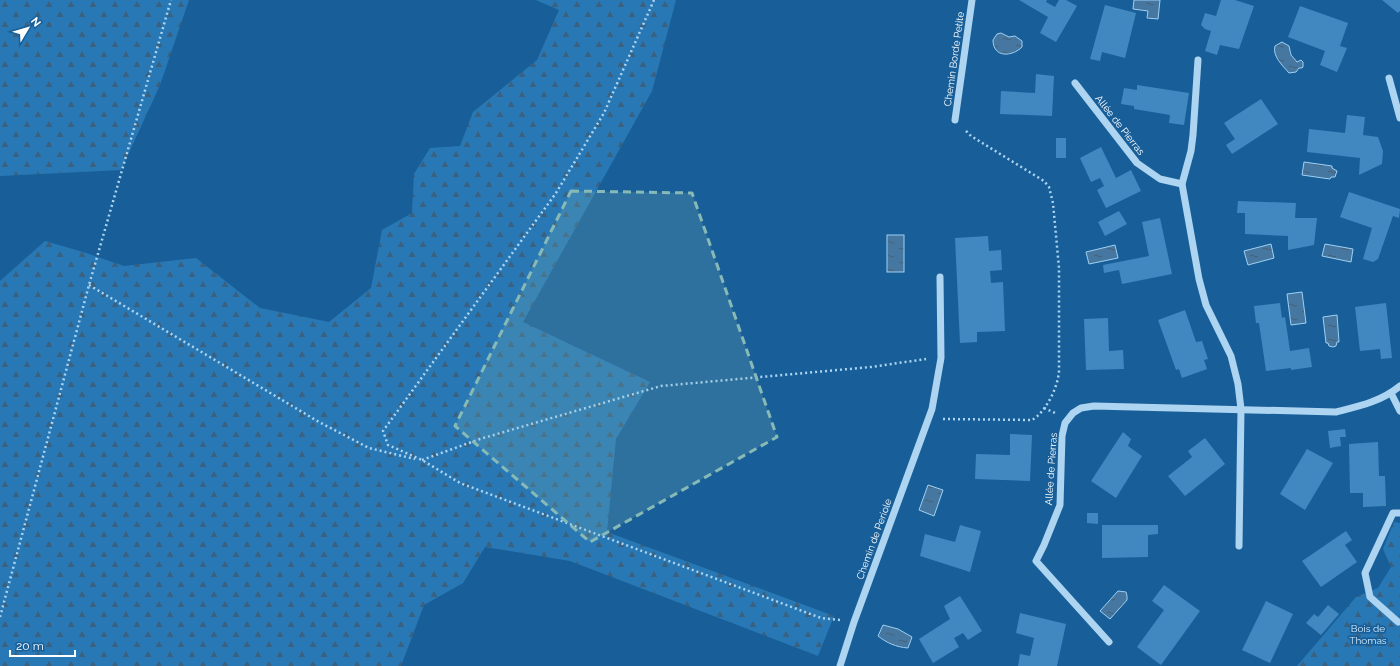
<svg xmlns="http://www.w3.org/2000/svg" width="1400" height="666" viewBox="0 0 1400 666" font-family="Raleway,sans-serif">
  <defs>
    <pattern id="forest-firs" width="22" height="20" patternUnits="userSpaceOnUse"><rect width="22" height="20" fill="#2878b5"/><path d="M5 1l3.5 6h-7zM16 11l3.5 6h-7z" fill="#3a6280"/></pattern>
    <pattern id="water-ripples" width="26" height="14" patternUnits="userSpaceOnUse"><rect width="26" height="14" fill="#4677a0"/><path d="M2 4q2-2 4 0t4 0M15 11q2-2 4 0t4 0" fill="none" stroke="#495f72"/></pattern>
  </defs>
  <rect width="100%" height="100%" fill="#185f99"/>
  <!-- forest -->
  <g fill="url(#forest-firs)">
    <polygon points="0,0 189,0 160,85 121,170 0,176"/>
    <polygon points="536,0 676,0 652,91 523,322 650,382 616,439 607,532 834,616 818,656 570,561 485,547 463,583 424,605 401,666 0,666 0,281 45,241 83,252 124,266 196,258 260,308 329,322 371,288 382,230 412,213 414,174 430,148 460,146 473,112 537,60 559,10"/>
    <polygon points="1394,522 1400,523 1400,666 1297,666 1356,597 1378,588 1391,567 1383,549"/>
  </g>
  <!-- water -->
  <g fill="url(#water-ripples)" stroke="#9fd0f4">
    <polygon points="1134,0 1160,0 1158,19 1147,18 1148,11 1133,9"/>
    <path d="M 1001,33 L 1009,37 L 1015,36 L 1022,41 L 1022,47 C 1012,57 993,58 993,40 L 997,34 Z"/>
    <path d="M 1282,42 L 1289,46 L 1291,55 L 1297,62 L 1301,60 L 1303,62 L 1303,67 L 1302,68 L 1299,68 L 1296,72 L 1289,73 C 1283,66 1272,56 1275,46 Z"/>
    <polygon points="1304,162 1332,166 1332,168 1337,171 1335,177 1331,177 1330,179 1302,175"/>
    <rect x="887" y="235" width="17" height="37"/>
    <polygon points="1271,244 1274,258 1248,265 1244,251"/>
    <polygon points="1325,244 1353,249 1351,262 1322,256"/>
    <polygon points="1115,245 1118,258 1089,264 1086,252"/>
    <polygon points="1302,292 1306,323 1291,325 1287,294"/>
    <polygon points="1337,315 1339,342 1337,342 1336,346 1333,347 1329,346 1328,343 1326,343 1323,317"/>
    <polygon points="928,485 943,490 934,516 919,510"/>
    <polygon points="1118,591 1126,592 1127,596 1127,600 1110,619 1100,611"/>
    <path d="M 883,625 L 898,629 L 912,637 L 908,648 C 896,647 887,643 878,636 Z"/>
  </g>
  <!-- building -->
  <g fill="#4188c0">
    <polygon points="1019,0 1047,0 1046,2 1055,7 1059,0 1066,0 1077,6 1056,42 1040,33 1048,17"/>
    <polygon points="1221,0 1235,0 1254,6 1239,49 1220,45 1217,55 1205,51 1211,31 1205,29 1201,25 1205,13 1216,16"/>
    <polygon points="1382,0 1400,0 1400,11 1398,13"/>
    <polygon points="1105,5 1136,13 1125,58 1102,52 1100,61 1090,59"/>
    <polygon points="1300,6 1348,23 1340,46 1347,48 1337,72 1320,65 1325,51 1288,37"/>
    <polygon points="1036,74 1054,76 1052,116 1000,114 1001,91 1035,93"/>
    <polygon points="1137,85 1189,93 1184,125 1169,123 1170,115 1134,109 1134,106 1121,104 1124,88 1137,90"/>
    <polygon points="1261,99 1278,124 1232,154 1226,145 1235,139 1224,123"/>
    <polygon points="1347,115 1365,117 1363,135 1378,137 1383,151 1382,164 1359,175 1360,158 1307,152 1309,129 1345,133"/>
    <rect x="1056" y="138" width="10" height="20"/>
    <polygon points="1101,147 1116,178 1131,170 1141,191 1106,208 1097,190 1104,186 1100,178 1091,182 1080,158"/>
    <polygon points="1349,192 1400,209 1399,218 1393,216 1378,259 1373,262 1363,259 1372,228 1340,217"/>
    <polygon points="1238,201 1296,203 1295,218 1317,218 1314,245 1288,250 1288,236 1245,234 1245,213 1237,213"/>
    <polygon points="1119,211 1127,224 1105,236 1098,222"/>
    <polygon points="1160,218 1172,274 1122,284 1119,270 1104,273 1103,265 1149,256 1142,222"/>
    <polygon points="988,236 989,251 1001,250 1002,270 990,271 991,283 1003,282 1005,331 977,332 977,342 960,343 955,238"/>
    <polygon points="1280,303 1282,318 1285,317 1290,351 1309,348 1312,367 1291,370 1291,368 1266,371 1259,323 1256,323 1254,306"/>
    <polygon points="1386,303 1392,358 1381,359 1380,349 1360,351 1355,307"/>
    <polygon points="1185,310 1196,342 1202,341 1208,359 1204,360 1207,369 1182,378 1179,369 1176,370 1158,320"/>
    <polygon points="1108,318 1109,351 1123,350 1124,369 1086,370 1084,319"/>
    <polygon points="1345,429 1346,437 1340,437 1341,446 1330,448 1328,431"/>
    <polygon points="1123,432 1131,439 1128,446 1142,456 1116,498 1091,481"/>
    <polygon points="1010,434 1032,435 1030,481 975,479 976,454 1010,455"/>
    <polygon points="1205,438 1225,464 1185,496 1168,476 1192,457 1188,451"/>
    <polygon points="1378,442 1379,476 1385,476 1386,506 1363,507 1363,493 1350,493 1349,444"/>
    <polygon points="1307,449 1333,463 1305,510 1280,494"/>
    <polygon points="1087,513 1098,513 1098,524 1087,523"/>
    <polygon points="960,525 981,531 970,572 920,556 925,534 955,542"/>
    <polygon points="1102,525 1158,525 1158,534 1148,535 1148,557 1102,558"/>
    <polygon points="1346,531 1352,540 1345,545 1357,562 1321,587 1302,561"/>
    <polygon points="1164,585 1200,611 1161,665 1137,647 1164,610 1152,601"/>
    <polygon points="960,596 982,631 968,640 963,633 954,638 959,647 933,663 919,639 950,619 944,606"/>
    <polygon points="1266,601 1293,614 1270,663 1242,650"/>
    <polygon points="1328,605 1339,614 1321,635 1306,623 1314,614 1318,617"/>
    <polygon points="1020,613 1066,624 1057,666 1018,666 1020,654 1030,656 1034,638 1016,633"/>
  </g>
  <g fill="none" stroke-linecap="round" stroke-linejoin="round">
    <!-- path -->
    <g stroke="#add4f1" stroke-width="2.5" stroke-dasharray="2 3" stroke-linecap="butt">
      <polyline points="654,0 604,113 556,193 383,431 388,445 422,460 460,483 821,618 840,620"/>
      <polyline points="89,285 319,422 369,448 415,459"/>
      <polyline points="1044,408 1055,413"/>
      <path d="M 943,419 L 1032,420 C 1046,412 1058,387 1059,371 L 1059,268 L 1053,203 L 1049,187 L 1044,181 L 971,136 L 964,129"/>
      <polyline points="422,460 480,439 661,386 871,367 926,359"/>
      <polyline points="0,617 89,285 171,0"/>
    </g>
    <!-- minor -->
    <g stroke="#add4f1" stroke-width="7">
      <polyline points="1198,60 1193,135 1191,151 1182,184 1199,279 1206,305 1231,356 1238,384 1241,409 1239,546"/>
      <polyline points="1389,78 1400,118"/>
      <polyline points="1075,83 1137,163 1160,179 1182,184"/>
      <polyline points="955,120 972,0"/>
      <polyline points="1391,393 1400,411"/>
      <polyline points="1398,622 1370,597 1365,573 1393,513 1400,513"/>
      <path d="M 1109,642 L 1036,561 L 1044,545 L 1060,505 L 1062,436 L 1065,423 L 1073,413 L 1081,408 L 1094,406 L 1336,412 C 1360,406 1380,402 1400,386"/>
      <polyline points="840,666 854,622 932,409 941,358 940,277"/>
    </g>
  </g>
  <!-- marked area -->
  <path fill="#87bab6" fill-opacity="0.2" stroke="#87bab6" stroke-width="3" stroke-dasharray="8 5" stroke-linejoin="round" d="M 571,191 L 692,193 L 777,437 L 590,542 L 455,426 Z"/>
  <g text-anchor="middle" dominant-baseline="central" stroke-width="3.5" stroke-linejoin="round" paint-order="stroke">
    <!-- street labels -->
    <g font-size="10" fill="#fff" stroke="#185f99">
      <text transform="translate(954 59) rotate(-82)">Chemin Borde Petite</text>
      <text transform="translate(1120 125) rotate(52)">Allée de Pierras</text>
      <text transform="translate(1051 469) rotate(-86)">Allée de Pierras</text>
      <text transform="translate(874 539) rotate(-70)">Chemin de Periole</text>
    </g>
    <!-- park labels -->
    <g font-size="10" fill="#d4ebfc" stroke="#185f99">
      <text x="1368" y="628">Bois de<tspan x="1368" dy="12">Thomas</tspan></text>
    </g>
  </g>
  <!-- north arrow -->
  <g transform="translate(28 28) rotate(52)" stroke="#185f99" stroke-width="3" paint-order="stroke">
  <path d="M0-3L7 15L0 10L-7 15Z" fill="#ffffff"/>
  <text y="-6" font-size="11" font-weight="bold" text-anchor="middle" fill="#ffffff">N</text>
  </g>
  <!-- scale -->
  <path d="M10 650v6h65v-6" fill="none" stroke="#ffffff" stroke-width="2"/>
  <text x="16" y="650" font-size="12" fill="#ffffff" stroke="#185f99" stroke-width="3" paint-order="stroke">20 m</text>
</svg>
